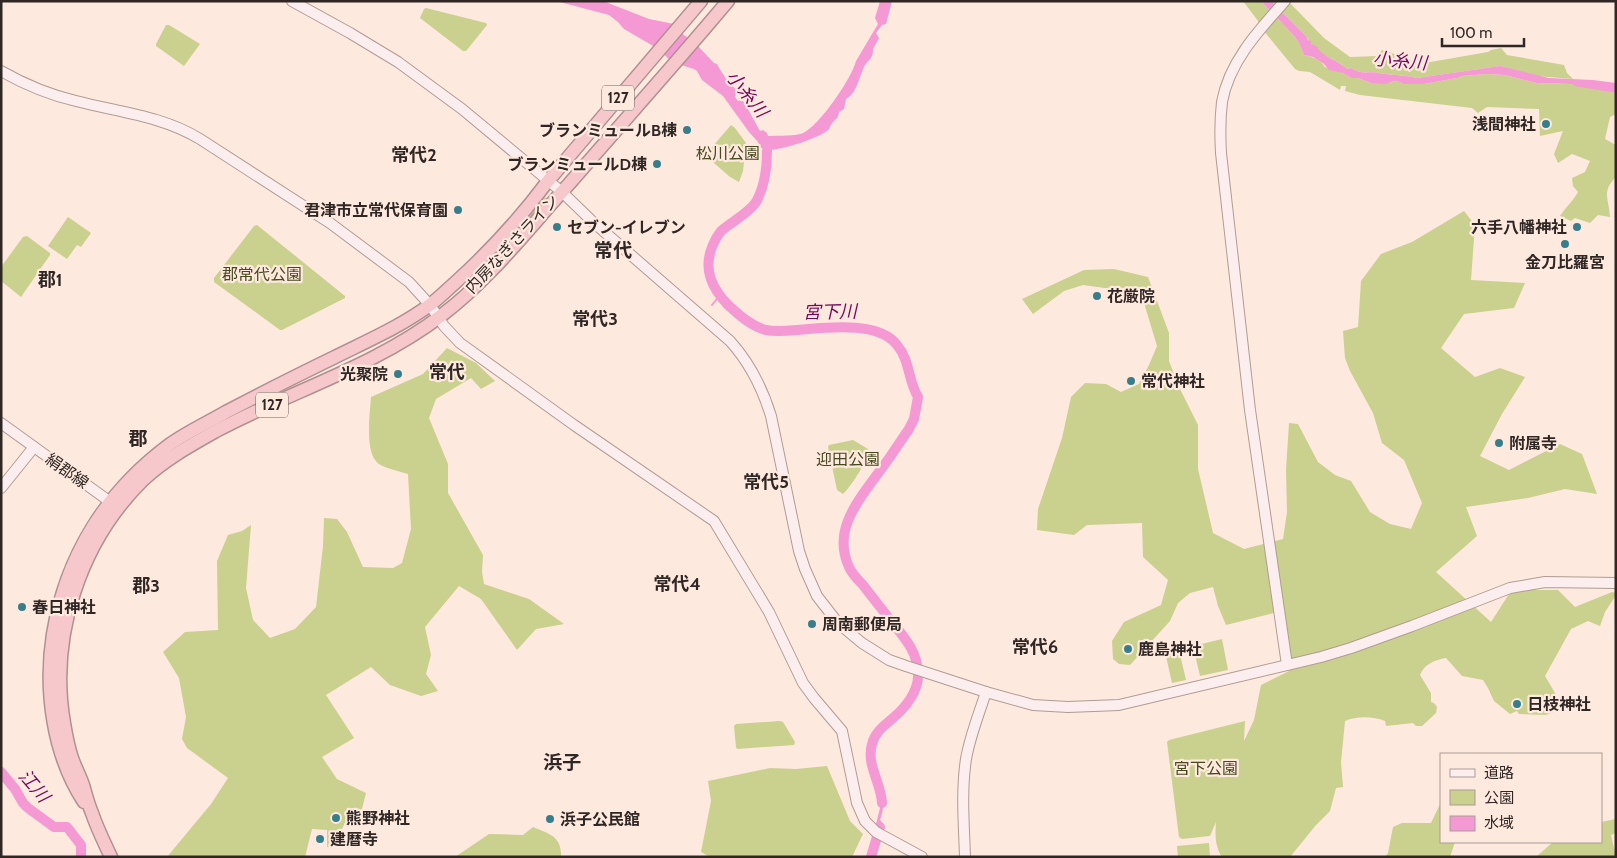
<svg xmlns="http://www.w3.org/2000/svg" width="1617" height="858" viewBox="0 0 1617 858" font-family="Cabin,'Noto Sans JP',sans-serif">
  <rect width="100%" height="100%" fill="#fee9df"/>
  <!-- green -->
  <g fill="#cad08e">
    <path d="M 1243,1 L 1261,1 L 1295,37 L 1299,43 L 1304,55 C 1312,57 1320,59 1325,67 L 1343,73 L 1351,78 L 1358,78 L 1371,83 L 1389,83 L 1394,81 L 1400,82 L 1403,84 L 1424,84 L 1457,78 L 1462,76 L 1487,74 L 1505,75 L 1536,83 L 1572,84 L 1616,93 L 1616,114 L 1610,117 L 1605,139 L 1616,145 L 1616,177 C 1601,192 1609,198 1610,217 L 1598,215 L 1590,223 L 1575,218 L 1571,221 L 1560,216 C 1566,207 1573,201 1578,192 L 1573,186 L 1572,178 L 1585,172 L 1590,161 L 1572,154 L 1558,163 L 1554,154 L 1563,131 L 1540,136 L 1539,109 L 1487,107 L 1478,113 L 1472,108 L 1360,95 L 1345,91 L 1346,86 L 1341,86 L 1340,90 L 1310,72 L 1299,71 L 1295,69 L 1259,25 L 1258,21 Z"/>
    <path d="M 1271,1 L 1288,1 L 1324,38 L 1350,57 L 1378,56 L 1382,50 L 1404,57 L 1409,61 L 1413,60 L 1419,64 L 1488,52 L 1491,50 L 1501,48 L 1507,55 L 1564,65 L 1567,73 L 1573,79 L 1537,76 L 1500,66 L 1417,78 C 1406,75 1391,75 1378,73 C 1367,71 1362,75 1351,68 L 1347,69 L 1341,64 L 1321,53 L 1311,44 L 1306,36 Z"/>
    <polygon points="426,8 486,23 487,25 466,51 463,51 420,18 424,9"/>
    <polygon points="166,25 169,25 200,44 184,66 156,46 156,44"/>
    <polygon points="731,125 735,128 746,143 743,171 739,182 730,177 706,156 706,154"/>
    <polygon points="545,197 546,199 544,202 499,254 448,299 446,295 516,229"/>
    <path d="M 1464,211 L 1475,225 L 1471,280 L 1525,283 L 1514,308 L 1464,314 L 1441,348 L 1475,377 L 1500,368 L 1525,377 L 1502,414 L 1480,456 L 1509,470 L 1560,444 L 1582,454 L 1597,494 L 1565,489 L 1528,498 L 1466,507 L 1477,536 L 1436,572 L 1491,622 L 1509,594 L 1528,590 L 1558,590 L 1575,607 L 1612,592 L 1616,593 L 1616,595 L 1605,612 L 1600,626 L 1588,621 L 1571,629 L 1545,676 L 1558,698 L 1556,711 L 1546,715 L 1519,714 L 1517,711 L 1510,714 L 1494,701 L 1488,688 L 1483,680 L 1462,676 L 1446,658 C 1435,660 1424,664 1420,675 L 1431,693 L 1431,702 L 1434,703 L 1437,707 L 1436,713 L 1422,726 L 1416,726 L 1413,723 L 1386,726 L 1385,721 C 1373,716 1356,716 1345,721 L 1341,762 L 1343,787 L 1336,788 L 1330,811 L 1316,825 L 1290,857 L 1222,857 C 1215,847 1215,834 1216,822 L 1210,836 L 1182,839 L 1179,837 L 1167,742 L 1169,740 L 1245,721 L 1244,741 L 1254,720 L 1261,685 L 1289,671 L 1289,642 L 1283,620 L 1274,613 L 1226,625 L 1218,606 L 1213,587 L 1190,593 L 1178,603 L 1170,621 L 1130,665 L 1119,664 L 1113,659 L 1112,641 L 1124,622 L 1161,605 L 1168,580 L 1143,557 L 1142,523 L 1087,525 L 1074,535 L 1037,530 L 1038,509 L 1062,438 L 1071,397 L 1085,383 L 1106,384 L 1121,392 L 1139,384 L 1149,365 L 1157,346 L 1141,293 L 1083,285 L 1064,291 L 1033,314 L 1022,299 L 1084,270 L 1114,269 L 1148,277 L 1169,333 L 1169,361 L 1179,387 L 1198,425 L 1198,469 L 1213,533 L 1244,549 L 1283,539 L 1287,512 L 1286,470 L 1289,423 L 1298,424 L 1318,462 L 1335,475 L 1351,481 L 1370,512 L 1390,524 L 1411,529 L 1422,503 L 1404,460 L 1382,443 L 1373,413 L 1350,371 L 1345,358 L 1343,331 L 1358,327 L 1361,281 L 1381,254 L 1412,242 Z"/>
    <polygon points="68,217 91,233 81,247 77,245 67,259 48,246"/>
    <polygon points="257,225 345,296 345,298 282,330 280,330 214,282 214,278 254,226"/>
    <polygon points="27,236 50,253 50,255 21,297 1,281 1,267 23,237"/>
    <path d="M 447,348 L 476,363 L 495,381 L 481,389 L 471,378 L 436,399 L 429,418 L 448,464 L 448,493 L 483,555 L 482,572 L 484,584 L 529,599 L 564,624 L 536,629 L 517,650 L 481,599 L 459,586 L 425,627 L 431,655 L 426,674 L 438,691 L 421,696 L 390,685 L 371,667 L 326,695 L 354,738 L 322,757 L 337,779 L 366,793 L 361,813 L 345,823 L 333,846 L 327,847 L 327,830 L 312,829 L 305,857 L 167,857 L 211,804 L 228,778 L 187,748 L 182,739 L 186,717 L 179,678 L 163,652 L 185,632 L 218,630 L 217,561 L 228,535 L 242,531 L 251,525 L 246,588 L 253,620 L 270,638 L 295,629 L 316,607 L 323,546 L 324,518 L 337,519 L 347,532 L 363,567 L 393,568 L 402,563 L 411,529 L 408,474 C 399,471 387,469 379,464 C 364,454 370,413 371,397 L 423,374 Z"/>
    <path d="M 853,440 L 868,449 C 868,461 852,485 843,494 L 837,490 L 828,447 L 829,445 Z"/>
    <polygon points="1222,639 1228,670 1200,676 1193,646"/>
    <polygon points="1179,650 1186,680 1172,683 1165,652"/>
    <polygon points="780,721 783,722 795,742 794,745 737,749 736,747 734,726 736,724"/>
    <polygon points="827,766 850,821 863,834 852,857 710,857 701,852 711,801 708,781 770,768 796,769"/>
    <polygon points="1441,802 1441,842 1455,842 1450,857 1385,857 1388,853 1393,827 1402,823 1431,823"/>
    <polygon points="1616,819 1616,833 1611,835 1616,857 1536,857 1553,842 1601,842 1601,822"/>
    <path d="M 533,827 C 549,834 562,836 561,857 L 455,857 L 489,834 L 523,835 Z"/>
    <polygon points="1209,843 1210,857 1178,857 1177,846"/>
  </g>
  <!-- water -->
  <g fill="#f499d4">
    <polygon points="556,1 603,1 649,19 674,24 655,47 624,29 618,22 609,15"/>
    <path d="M 880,1 L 892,1 L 886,24 L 882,25 L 876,33 L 879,38 L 873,49 C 873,60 868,59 864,67 C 859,77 857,93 846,99 L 844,109 L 839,112 C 838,118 837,118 833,122 C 831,124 830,127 829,129 C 821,138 781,150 769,150 L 767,163 L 763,157 L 765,150 L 760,147 L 758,142 L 749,132 L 723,96 L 702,80 L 697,71 L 694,69 L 681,65 L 680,63 L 696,44 L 714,63 L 717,64 C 719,69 723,73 726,79 L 731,79 L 730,83 L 737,91 L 735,97 L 738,101 L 741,100 L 744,102 L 760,131 L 763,130 L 767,133 L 768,136 C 779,135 793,137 803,133 C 819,126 852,78 856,61 L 878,24 L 875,18 Z"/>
    <path d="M 1261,1 L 1271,1 L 1306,36 L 1308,40 L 1311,41 L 1311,44 L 1318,47 L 1318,49 C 1326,58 1339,61 1347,69 L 1351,68 C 1362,75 1367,71 1378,73 C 1390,75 1406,75 1417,78 L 1500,66 L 1549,78 L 1593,80 L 1616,83 L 1616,93 L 1575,86 L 1572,84 L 1536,83 L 1505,75 L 1487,74 L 1462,76 L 1457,78 L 1424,84 L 1403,84 L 1400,82 L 1394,81 L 1386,84 L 1371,83 L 1358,78 L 1351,78 L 1343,73 L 1329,70 L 1324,64 L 1313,57 L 1304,55 L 1299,43 L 1295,37 Z"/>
    <polygon points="681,33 690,39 671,61 661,52"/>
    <path d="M 879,791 L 882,791 C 884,802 884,809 880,820 L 882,822 L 881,828 L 876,824 L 880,808 Z"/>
  </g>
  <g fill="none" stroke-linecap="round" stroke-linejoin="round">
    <!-- stream -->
    <polyline stroke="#f499d4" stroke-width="2" points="712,305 720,295"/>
    <!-- river -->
    <g stroke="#f499d4" stroke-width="10">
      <path d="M 767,151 C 767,169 765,186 756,202 C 749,213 731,222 721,231 C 717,236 714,242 712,247 C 703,270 712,288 728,305 C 739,315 751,326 766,330 C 776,332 786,331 796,330 C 824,328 878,320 897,345 C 910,360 908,381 918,397 L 914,419 L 909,429 C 899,443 890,458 879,472 C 858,501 832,530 849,567 C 852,574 858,580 863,585 C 872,597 882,609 891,621 C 904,637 918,652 918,674 C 919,691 905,708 893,718 C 884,726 875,732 872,744 C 866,765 881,782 882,803"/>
      <polyline points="1,772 15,789 23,803 28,808 54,827 67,827 81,845 81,857"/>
      <polyline points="871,857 880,827"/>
    </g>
    <!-- secondary casing -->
    <g stroke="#b09c92" stroke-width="12">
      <g id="secondary">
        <path d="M 292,1 L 350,33 L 398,62 L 462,109 L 562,192 L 593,222 L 730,341 C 750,363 762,387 771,416 L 799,551 L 805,569 L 817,596 L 838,623 L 862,643 L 889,660 L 906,666 L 986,692 L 1033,705 L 1068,707 L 1119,705 L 1321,657 L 1351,648 L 1412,626 L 1510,588 L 1545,582 L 1616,583"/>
        <path d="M 1285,1 C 1259,30 1229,62 1222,102 C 1220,119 1220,136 1221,153 L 1250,410 L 1287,665"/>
        <path d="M 1,71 C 24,84 50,95 76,101 C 118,112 163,116 200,139 L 330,223 L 409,282 L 430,305 L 444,326 L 460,343 L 574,425 L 714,521 L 769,612 L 803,683 L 814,698 L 842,731 L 857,803 L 865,821 L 876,832 L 922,857"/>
        <polyline points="1,423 116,506"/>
        <polyline points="1,488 34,447"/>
        <path d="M 965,857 C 964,824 961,792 966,759 C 970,736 979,714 986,692"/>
      </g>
    </g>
    <!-- highway casing -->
    <g stroke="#b09091" stroke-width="15">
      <g id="highway">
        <path d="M 84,802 C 53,755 44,690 53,634 C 66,556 106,492 169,445 C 187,432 207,423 226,412 C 262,393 298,375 335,357 C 367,341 402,326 431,304 C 440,297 448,289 457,281 C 490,251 521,217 548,181 L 701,1"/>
        <path d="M 111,857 C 104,842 97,828 92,813 C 88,804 86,795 83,785 C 80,776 75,767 72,758 C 68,747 66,735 64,723 C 49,636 80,542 143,480 C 164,460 191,445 216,431 C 291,391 374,367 442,315 C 491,278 528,229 569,184 C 622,123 676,63 728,1"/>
      </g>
    </g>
    <!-- secondary -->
    <use href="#secondary" stroke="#fceeef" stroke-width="10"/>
    <!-- highway -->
    <use href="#highway" stroke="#f6c8cb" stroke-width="12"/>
  </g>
  <!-- markers -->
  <g fill="#387e8a" stroke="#fee9df" stroke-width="2">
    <circle cx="1546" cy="124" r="5"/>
    <circle cx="687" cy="130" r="5"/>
    <circle cx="657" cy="164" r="5"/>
    <circle cx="458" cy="210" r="5"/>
    <circle cx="557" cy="227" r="5"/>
    <circle cx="1577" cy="227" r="5"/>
    <circle cx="1565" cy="244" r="5"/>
    <circle cx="1097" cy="296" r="5"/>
    <circle cx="398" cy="374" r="5"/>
    <circle cx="1131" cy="381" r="5"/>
    <circle cx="1499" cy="443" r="5"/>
    <circle cx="22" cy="607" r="5"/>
    <circle cx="812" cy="624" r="5"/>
    <circle cx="1128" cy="649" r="5"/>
    <circle cx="1517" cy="704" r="5"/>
    <circle cx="336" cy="818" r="5"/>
    <circle cx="550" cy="819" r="5"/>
    <circle cx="320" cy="839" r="5"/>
  </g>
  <g text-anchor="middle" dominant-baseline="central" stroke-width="4.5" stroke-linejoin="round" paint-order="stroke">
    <!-- shield labels -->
    <g fill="#fee9df" stroke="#6d615c" stroke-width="1">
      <rect x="602" y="85.5" width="32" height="25" rx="4"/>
      <rect x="256" y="392.5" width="32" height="25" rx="4"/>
    </g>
    <g font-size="15" font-weight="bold" fill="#2f2724">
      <text x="618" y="98">127</text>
      <text x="272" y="405">127</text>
    </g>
    <!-- poi labels -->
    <g font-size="16" font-weight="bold" fill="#2f2724" stroke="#fee9df" text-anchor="start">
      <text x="1536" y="124" text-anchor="end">浅間神社</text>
      <text x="677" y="130" text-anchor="end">ブランミュールB棟</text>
      <text x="647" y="164" text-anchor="end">ブランミュールD棟</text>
      <text x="448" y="210" text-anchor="end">君津市立常代保育園</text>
      <text x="567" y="227">セブン-イレブン</text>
      <text x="1567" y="227" text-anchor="end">六手八幡神社</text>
      <text x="1565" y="262" text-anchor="middle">金刀比羅宮</text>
      <text x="1107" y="296">花厳院</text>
      <text x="388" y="374" text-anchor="end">光聚院</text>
      <text x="1141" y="381">常代神社</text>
      <text x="1509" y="443">附属寺</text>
      <text x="32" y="607">春日神社</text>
      <text x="822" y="624">周南郵便局</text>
      <text x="1138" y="649">鹿島神社</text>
      <text x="1527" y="704">日枝神社</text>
      <text x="346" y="818">熊野神社</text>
      <text x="560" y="819">浜子公民館</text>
      <text x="330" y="839">建暦寺</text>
    </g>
    <!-- park labels -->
    <g font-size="16" fill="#46491d" stroke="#fee9df">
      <text x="728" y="153">松川公園</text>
      <text x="262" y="274">郡常代公園</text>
      <text x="848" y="459">迎田公園</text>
      <text x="1206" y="768">宮下公園</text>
    </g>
    <!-- street labels -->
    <g font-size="16" fill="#2f2724" stroke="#fee9df">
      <text transform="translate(512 244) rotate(-47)">内房なぎさライン</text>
      <text transform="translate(67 471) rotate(35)">絹郡線</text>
    </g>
    <!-- water labels -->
    <g font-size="18" font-style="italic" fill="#75075c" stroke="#fee9df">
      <text transform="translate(1400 61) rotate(5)">小糸川</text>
      <text transform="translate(747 94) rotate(51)">小糸川</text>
      <text transform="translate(830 312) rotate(-1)">宮下川</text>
      <text transform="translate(34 786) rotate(49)">江川</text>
    </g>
    <!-- neighbourhood labels -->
    <g font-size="18" font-weight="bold" fill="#2f2724" stroke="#fee9df">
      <text x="414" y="155">常代2</text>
      <text x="50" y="280">郡1</text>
      <text x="595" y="319">常代3</text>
      <text x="447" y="372">常代</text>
      <text x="766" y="482">常代5</text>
      <text x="677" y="584">常代4</text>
      <text x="146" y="586">郡3</text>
      <text x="1035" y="647">常代6</text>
    </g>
    <!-- quarter labels -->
    <g font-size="19" font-weight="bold" fill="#2f2724" stroke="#fee9df">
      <text x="613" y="250">常代</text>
      <text x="138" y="438">郡</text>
      <text x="562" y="762">浜子</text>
    </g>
  </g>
  <!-- border -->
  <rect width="1617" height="858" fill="none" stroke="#2f2724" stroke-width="5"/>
  <!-- legend -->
  <rect x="1440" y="753" width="162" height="90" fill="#fee9df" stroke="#ab9b94"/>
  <rect x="1450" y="769" width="25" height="8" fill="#fceeef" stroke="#ab9b94"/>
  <text x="1484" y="778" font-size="15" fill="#2f2724">道路</text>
  <rect x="1450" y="790" width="25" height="15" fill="#cad08e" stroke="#ab9b94"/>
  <text x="1484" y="803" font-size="15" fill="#2f2724">公園</text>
  <rect x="1450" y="816" width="25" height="15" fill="#f499d4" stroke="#ab9b94"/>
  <text x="1484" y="828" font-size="15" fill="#2f2724">水域</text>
  <!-- scale -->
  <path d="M1442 38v8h82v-8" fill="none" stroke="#2f2724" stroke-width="2.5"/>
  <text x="1450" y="38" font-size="15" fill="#2f2724" stroke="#fee9df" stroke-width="4" paint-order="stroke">100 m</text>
</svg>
